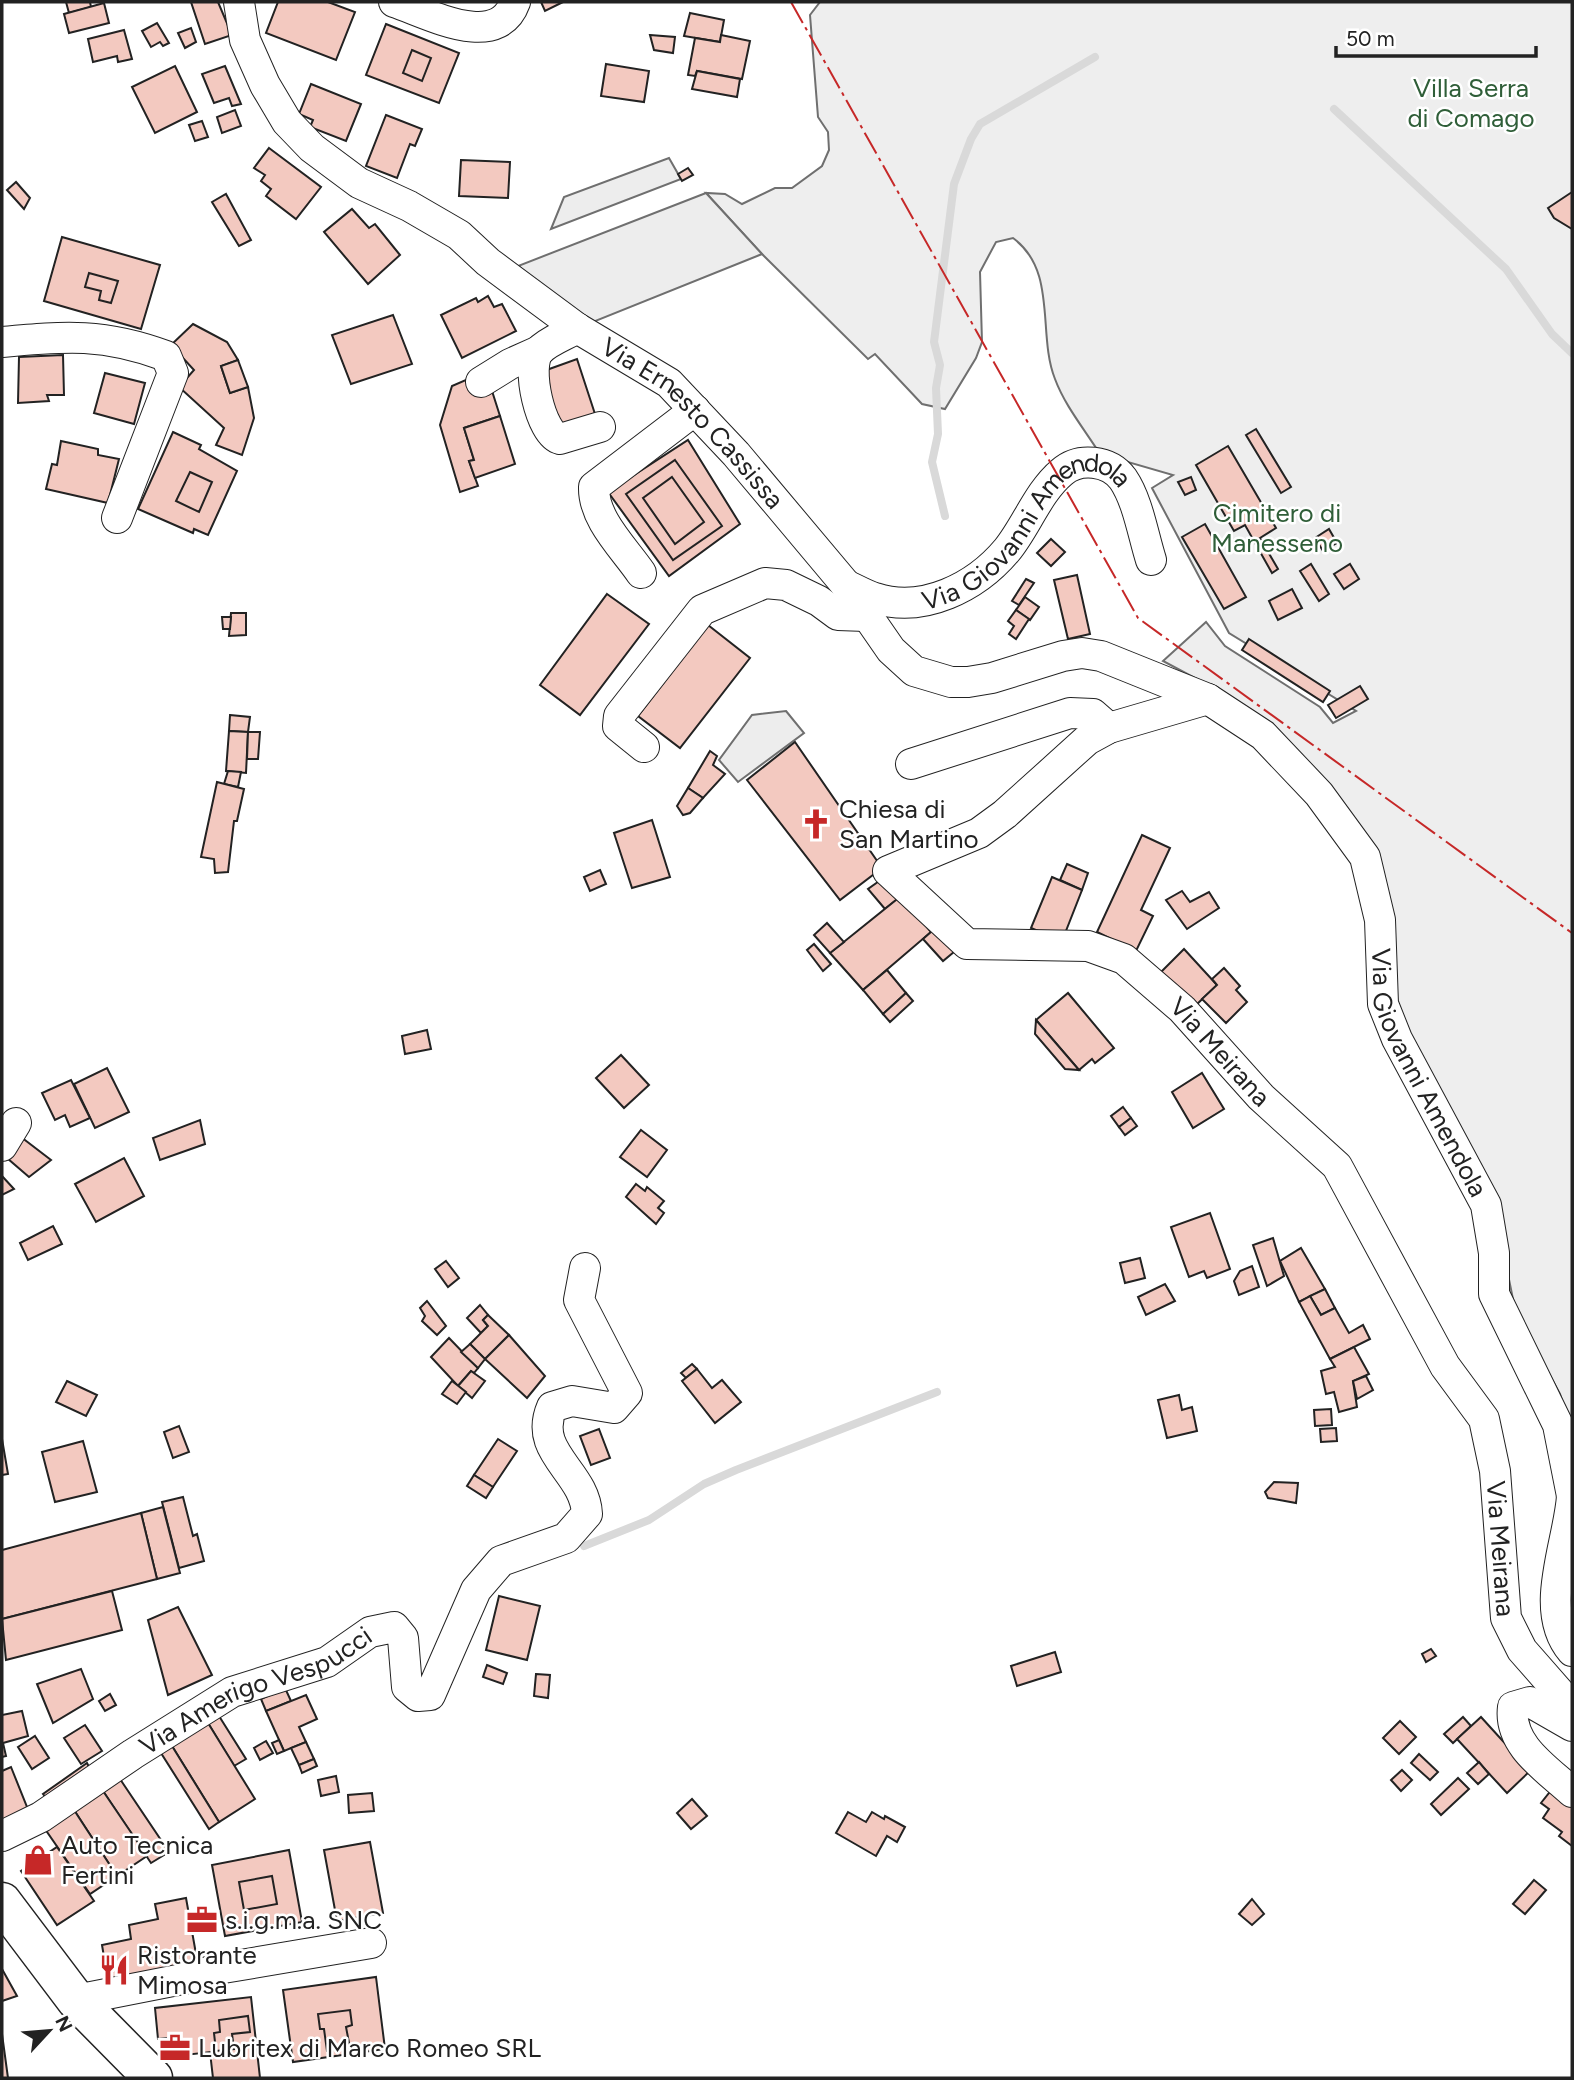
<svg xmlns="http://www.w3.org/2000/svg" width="1574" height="2080" viewBox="0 0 1574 2080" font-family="Figtree,sans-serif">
  <rect width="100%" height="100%" fill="#fff"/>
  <!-- green -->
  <path fill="#eee" stroke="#6f6f6f" stroke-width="2" d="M 820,2 L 1572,2 L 1572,1433 L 1560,1394 L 1516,1314 L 1499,1230 L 1393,1035 L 1384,878 L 1227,695 L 1163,661 L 1206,622 L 1225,646 L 1320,707 L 1333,723 L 1356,711 L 1229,633 L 1152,488 L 1173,475 L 1100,454 C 1085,430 1065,406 1055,379 C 1037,334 1058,271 1013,238 L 996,242 L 980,272 L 982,342 L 976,358 L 945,409 L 922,404 L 875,354 L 868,359 L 762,254 L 706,193 L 725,194 L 742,204 L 775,188 L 792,188 L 822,166 L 829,150 L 828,132 L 818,117 L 810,15 Z"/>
  <!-- parking -->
  <g fill="#ededed" stroke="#6f6f6f" stroke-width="2">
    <polygon points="669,158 681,179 551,229 564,197"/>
    <polygon points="706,193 762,254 593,322 554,299 518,266"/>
    <polygon points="786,711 804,733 738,782 719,760 752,715"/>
  </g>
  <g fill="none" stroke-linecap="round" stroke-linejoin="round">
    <!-- stream -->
    <g stroke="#d9d9d9" stroke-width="8">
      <polyline points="1334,109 1506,269 1552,334 1572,353"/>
      <polyline points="945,516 932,462 938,434 936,388 940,365 934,342 954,184 971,139 980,124 1095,57"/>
      <polyline points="584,1546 649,1520 704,1484 736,1470 937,1392"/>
    </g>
  </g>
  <!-- building -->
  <g fill="#f3c9c0" stroke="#222" stroke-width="2">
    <polygon points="66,2 90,2 91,7 69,13"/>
    <polygon points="191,2 218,2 232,35 205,44"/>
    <polygon points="278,2 328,2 355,12 336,60 266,33"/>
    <polygon points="541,2 563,2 545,11"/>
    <polygon points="104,3 109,23 69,33 64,14"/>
    <polygon points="690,13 724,20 720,42 684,36"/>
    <polygon points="157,23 169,43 163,46 160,42 151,47 142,31"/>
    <polygon points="386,24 459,53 439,103 366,75"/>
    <polygon points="191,28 196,42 185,48 178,33"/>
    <polygon points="124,30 132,59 118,62 117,56 93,62 88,39"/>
    <polygon points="650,35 675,37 673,53 654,50"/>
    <polygon points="721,35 750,41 742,79 697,71 695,76 688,75 695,38 720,42"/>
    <polygon points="412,50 431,58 422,81 403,73"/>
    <polygon points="606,64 649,71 644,102 601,96"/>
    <polygon points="175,66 197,112 155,133 132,87"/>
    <polygon points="225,66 241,104 232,106 229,98 214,103 202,74"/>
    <polygon points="697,71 740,79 737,97 692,89"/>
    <polygon points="311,84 361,104 346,141 310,127 313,120 299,114"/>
    <polygon points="235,110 241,126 222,133 217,117"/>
    <polygon points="386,115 422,129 415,146 410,144 397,178 366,166"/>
    <polygon points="202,121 208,137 195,141 189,125"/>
    <polygon points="269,148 321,187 296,219 266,196 271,189 261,181 265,175 254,168"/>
    <polygon points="461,160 510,162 508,198 459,196"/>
    <polygon points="688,168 693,175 682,181 678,174"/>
    <polygon points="16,182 30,198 24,209 7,190"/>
    <polygon points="1572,192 1572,229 1554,218 1548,208"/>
    <polygon points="226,194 251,240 239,246 212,202"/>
    <polygon points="352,209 369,228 375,224 400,255 368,284 324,232"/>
    <polygon points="62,237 160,265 141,329 44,301"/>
    <polygon points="89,273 118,281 111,303 99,300 101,291 85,287"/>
    <polygon points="488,296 494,307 502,304 516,331 462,358 441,315 476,298 478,302"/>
    <polygon points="393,315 412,364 351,384 332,335"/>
    <polygon points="193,324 227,342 238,360 221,366 230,393 248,387 254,418 242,455 216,445 224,428 179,387 194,370 171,345"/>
    <polygon points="63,355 64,395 47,395 49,401 18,403 19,357"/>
    <polygon points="577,359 595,414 555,427 541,372"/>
    <polygon points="238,360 248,387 230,393 221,366"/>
    <polygon points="105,373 145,383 134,424 94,413"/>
    <polygon points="468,379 492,391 500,416 464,428 474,460 469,461 478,486 460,492 440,425 452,386"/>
    <polygon points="500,416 515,464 475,478 469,461 474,460 464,428"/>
    <polygon points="1256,429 1291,487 1281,493 1246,435"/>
    <polygon points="173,432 201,445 199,449 237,471 208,535 194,529 193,533 138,509"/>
    <polygon points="688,440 740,524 669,576 608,492"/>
    <polygon points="61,441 98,449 98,455 119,459 108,503 46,489 52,464 57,465"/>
    <polygon points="1228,446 1276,528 1260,538 1278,569 1272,573 1245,525 1234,531 1196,465"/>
    <polygon points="675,460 722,526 673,560 626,494"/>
    <polygon points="190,472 212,482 199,512 176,501"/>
    <polygon points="672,477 704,522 675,544 643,498"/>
    <polygon points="1191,477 1196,490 1185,495 1178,482"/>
    <polygon points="1205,524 1246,597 1224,609 1182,537"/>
    <polygon points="1329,529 1337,543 1323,551 1315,538"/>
    <polygon points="1051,539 1065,552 1051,566 1037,553"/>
    <polygon points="1311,564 1329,594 1319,601 1300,571"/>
    <polygon points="1350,564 1359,579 1344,589 1334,574"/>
    <polygon points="1077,575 1090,634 1068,639 1054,580"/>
    <polygon points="1026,579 1034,583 1019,605 1012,601"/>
    <polygon points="1292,589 1302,608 1278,620 1269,601"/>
    <polygon points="607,594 649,624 580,715 540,685"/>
    <polygon points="1025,597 1039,607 1030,620 1016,610"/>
    <polygon points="1016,610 1029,619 1016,639 1009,634 1014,626 1008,621"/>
    <polygon points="231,613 246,613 246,635 229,636"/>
    <polygon points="222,617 231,617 230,629 223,629"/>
    <polygon points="708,625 750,658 680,748 638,716"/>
    <polygon points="1249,639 1330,691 1323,702 1242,650"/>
    <polygon points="1360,686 1368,699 1336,718 1328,705"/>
    <polygon points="230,715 250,717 248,732 229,731"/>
    <polygon points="229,731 248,732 246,773 226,771"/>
    <polygon points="248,732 260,732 258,759 247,759"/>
    <polygon points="795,742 882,868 840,900 747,780"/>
    <polygon points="710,751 717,756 713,765 725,774 703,798 688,788"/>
    <polygon points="228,771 241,772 238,787 224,784"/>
    <polygon points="217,782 244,789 237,821 234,821 228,872 215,873 214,859 201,857"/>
    <polygon points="688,788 703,798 690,813 683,815 677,806"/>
    <polygon points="652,820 670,877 632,888 614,833"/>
    <polygon points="1142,835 1170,848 1141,910 1153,916 1136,951 1097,932"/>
    <polygon points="1067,864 1088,873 1082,890 1060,880"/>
    <polygon points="600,870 606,884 590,891 584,877"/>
    <polygon points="1052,877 1082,890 1062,941 1031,928"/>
    <polygon points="882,879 899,898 885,909 868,889"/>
    <polygon points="1182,891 1190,902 1209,892 1219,908 1187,929 1166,900"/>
    <polygon points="901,896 931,932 863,990 830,953"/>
    <polygon points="827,923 844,942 830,953 814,935"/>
    <polygon points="940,924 960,947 943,961 923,939"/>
    <polygon points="814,944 831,964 823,971 807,950"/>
    <polygon points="1184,949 1217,985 1194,1007 1161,972"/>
    <polygon points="1224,968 1240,986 1236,990 1247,1002 1226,1023 1202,999 1217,985 1212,979"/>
    <polygon points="887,970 906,993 883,1014 863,990"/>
    <polygon points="906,993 913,1001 890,1022 883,1014"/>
    <polygon points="1068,993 1114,1048 1095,1063 1092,1059 1079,1070 1036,1020"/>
    <polygon points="1036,1020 1079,1070 1065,1069 1035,1034"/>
    <polygon points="427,1030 431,1049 405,1054 402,1036"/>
    <polygon points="621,1055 649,1085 624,1108 596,1078"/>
    <polygon points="107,1068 129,1112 95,1128 74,1084"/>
    <polygon points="1202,1073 1224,1109 1193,1128 1172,1092"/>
    <polygon points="71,1080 90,1118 70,1127 65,1115 55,1120 42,1093"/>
    <polygon points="1123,1107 1131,1118 1119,1127 1111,1116"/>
    <polygon points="1131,1118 1137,1126 1125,1135 1119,1127"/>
    <polygon points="200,1120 205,1144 160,1160 153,1138"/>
    <polygon points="641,1130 667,1150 647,1177 620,1157"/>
    <polygon points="21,1137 51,1160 29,1177 7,1158"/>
    <polygon points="124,1158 144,1196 96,1222 75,1184"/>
    <polygon points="2,1176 14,1189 2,1195"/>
    <polygon points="636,1184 645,1191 647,1187 664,1201 658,1208 664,1213 656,1224 626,1197"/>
    <polygon points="1210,1213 1230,1269 1207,1278 1204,1271 1189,1277 1171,1227"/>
    <polygon points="53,1226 62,1244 28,1260 20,1243"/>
    <polygon points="1273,1238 1284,1276 1267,1286 1253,1245"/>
    <polygon points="1301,1248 1325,1289 1299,1302 1280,1261"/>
    <polygon points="1140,1258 1145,1278 1125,1283 1120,1263"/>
    <polygon points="446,1261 459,1278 448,1287 435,1269"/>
    <polygon points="1252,1266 1259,1287 1239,1295 1234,1281 1240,1271"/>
    <polygon points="1165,1284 1175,1301 1146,1315 1138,1297"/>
    <polygon points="1325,1289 1335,1308 1321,1315 1310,1296"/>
    <polygon points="1310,1296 1321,1315 1335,1308 1349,1333 1363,1325 1370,1339 1330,1359 1299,1302"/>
    <polygon points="427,1301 446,1326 437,1335 422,1321 425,1316 420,1308"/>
    <polygon points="480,1305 488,1315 483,1320 488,1326 481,1333 467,1318"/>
    <polygon points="488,1315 509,1335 485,1359 470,1344 488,1326 483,1320"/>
    <polygon points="509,1335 545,1376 527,1398 485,1359"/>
    <polygon points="449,1338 478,1368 474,1373 471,1371 458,1386 431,1357"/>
    <polygon points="470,1344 485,1359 478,1368 461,1352"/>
    <polygon points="1354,1347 1369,1374 1353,1381 1357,1407 1339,1412 1334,1392 1326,1394 1321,1371 1335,1367 1330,1359"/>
    <polygon points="692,1364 697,1369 686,1378 681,1373"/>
    <polygon points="697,1369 712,1388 722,1380 741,1402 715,1423 682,1381"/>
    <polygon points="471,1371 485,1381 472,1398 458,1386"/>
    <polygon points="1366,1376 1373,1390 1357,1399 1353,1381"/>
    <polygon points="67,1381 97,1395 86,1416 56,1402"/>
    <polygon points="452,1381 466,1392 457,1404 442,1394"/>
    <polygon points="1179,1395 1182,1410 1192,1407 1197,1431 1167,1438 1158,1400"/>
    <polygon points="1331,1409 1332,1425 1315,1426 1314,1410"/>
    <polygon points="179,1426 189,1452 173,1458 164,1432"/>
    <polygon points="1336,1428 1337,1441 1321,1442 1320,1429"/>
    <polygon points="599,1429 610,1458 591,1465 580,1436"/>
    <polygon points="2,1439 8,1474 2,1475"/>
    <polygon points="498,1439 517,1451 493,1487 474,1475"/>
    <polygon points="83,1441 97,1492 55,1502 42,1452"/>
    <polygon points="474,1475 493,1487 486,1498 467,1486"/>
    <polygon points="1274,1482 1298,1483 1296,1503 1268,1498 1265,1492"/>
    <polygon points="183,1497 193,1536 197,1534 204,1561 179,1568 162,1502"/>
    <polygon points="163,1507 180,1573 157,1579 141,1513"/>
    <polygon points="141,1513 157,1579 2,1619 2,1550"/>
    <polygon points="112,1591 122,1630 6,1660 2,1619"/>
    <polygon points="499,1596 540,1606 527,1660 486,1650"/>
    <polygon points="178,1607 212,1675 168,1695 148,1620"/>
    <polygon points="1431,1649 1436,1656 1426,1662 1422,1654"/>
    <polygon points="1055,1652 1061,1672 1017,1686 1011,1666"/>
    <polygon points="487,1665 507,1673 503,1684 483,1677"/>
    <polygon points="81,1669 93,1699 53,1723 37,1684"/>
    <polygon points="536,1674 550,1675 548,1698 534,1696"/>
    <polygon points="285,1688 291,1701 266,1711 261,1699"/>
    <polygon points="110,1694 116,1705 105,1711 99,1701"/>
    <polygon points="306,1695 317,1719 299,1727 306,1742 284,1751 266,1711"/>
    <polygon points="22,1711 28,1736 3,1743 6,1756 2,1757 2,1715"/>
    <polygon points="219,1716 246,1759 234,1766 208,1723"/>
    <polygon points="1463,1717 1471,1726 1453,1743 1444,1734"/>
    <polygon points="1481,1717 1530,1771 1507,1793 1457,1739"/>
    <polygon points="1400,1721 1416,1737 1399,1754 1383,1738"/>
    <polygon points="208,1723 255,1799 219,1822 172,1746"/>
    <polygon points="85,1725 102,1751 81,1764 64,1738"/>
    <polygon points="35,1736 49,1758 32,1769 18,1747"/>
    <polygon points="279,1740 284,1751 277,1754 272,1743"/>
    <polygon points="266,1741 273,1753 260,1760 254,1748"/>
    <polygon points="306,1742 314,1759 299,1765 291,1748"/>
    <polygon points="172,1746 219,1822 209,1829 161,1753"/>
    <polygon points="1419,1754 1438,1772 1430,1780 1411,1763"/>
    <polygon points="314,1759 317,1766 302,1773 299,1765"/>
    <polygon points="1479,1762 1489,1774 1478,1784 1467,1773"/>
    <polygon points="87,1763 90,1769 47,1799 43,1794"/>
    <polygon points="11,1767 29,1812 2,1823 2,1771"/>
    <polygon points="1402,1770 1412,1780 1401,1791 1391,1780"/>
    <polygon points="336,1776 339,1792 321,1796 318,1780"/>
    <polygon points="1458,1778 1469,1789 1441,1815 1431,1804"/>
    <polygon points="120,1779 169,1852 151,1863 103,1791"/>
    <polygon points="1553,1788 1572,1803 1572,1846 1559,1836 1562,1832 1543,1818 1549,1809 1541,1803"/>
    <polygon points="103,1791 147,1856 117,1876 74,1810"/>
    <polygon points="372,1793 374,1811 349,1813 348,1795"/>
    <polygon points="692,1799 707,1816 691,1829 677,1813"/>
    <polygon points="74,1810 117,1876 90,1894 45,1829"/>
    <polygon points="848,1812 866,1822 872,1812 884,1819 885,1816 905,1827 897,1842 887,1836 876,1856 836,1833"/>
    <polygon points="370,1842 383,1913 337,1921 324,1850"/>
    <polygon points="57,1847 94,1901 57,1925 21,1871"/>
    <polygon points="289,1850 302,1922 225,1936 212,1865"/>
    <polygon points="272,1876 277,1904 244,1910 239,1882"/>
    <polygon points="1534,1880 1546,1890 1525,1914 1513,1904"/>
    <polygon points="186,1898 198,1965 108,1981 102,1945 131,1939 129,1925 158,1919 155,1904"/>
    <polygon points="1252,1899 1264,1914 1252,1925 1239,1914"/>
    <polygon points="2,1969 17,1996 2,2001"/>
    <polygon points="376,1977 385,2049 293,2062 283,1990"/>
    <polygon points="251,1997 260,2078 213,2078 210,2052 168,2057 166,2038 158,2039 155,2008"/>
    <polygon points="350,2010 352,2025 346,2027 350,2048 327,2051 324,2029 320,2029 318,2014"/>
    <polygon points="248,2016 250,2032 232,2034 234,2049 216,2051 214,2033 220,2032 219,2020"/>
    <polygon points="2,2034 8,2078 2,2078"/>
  </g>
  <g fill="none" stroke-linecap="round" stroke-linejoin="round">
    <!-- minor casing -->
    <g stroke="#222" stroke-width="32">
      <g id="minor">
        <path id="s1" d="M 239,2 L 245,40 L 265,85 L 287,122 L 312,148 L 359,183 L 409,206 L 459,235 L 488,262 L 577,328 L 669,383 L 736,454 L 846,585 L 891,650 L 914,671 L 951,682 L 968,682 L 992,678 L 1063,656 L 1082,653 L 1101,656 L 1208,699 L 1263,735 L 1319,794 L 1365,857 L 1380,920 L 1383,1004 L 1397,1039 L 1486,1205 L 1494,1253 L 1494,1294 L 1558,1425 L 1572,1496"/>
        <path d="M 394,2 C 428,13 497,52 515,2"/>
        <path d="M 577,328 C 566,335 548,341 539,351 C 525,366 541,435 560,439 L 600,427"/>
        <path d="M 2,342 C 66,336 104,333 166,356 L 173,373 L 117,518"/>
        <polyline points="481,382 510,364 539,351"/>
        <path d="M 641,573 C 624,548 593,519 594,487 L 695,410"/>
        <path id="s2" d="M 846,585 C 855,589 865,595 875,598 C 923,614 976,587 1007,550 C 1026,527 1038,492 1062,472 C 1079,457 1109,460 1123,479 C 1138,501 1143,535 1151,560"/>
        <path id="s3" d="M 1208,699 L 1109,728 L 1087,740 L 1005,814 L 979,833 L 888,871 L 967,944 L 1088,946 L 1124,959 L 1182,1009 L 1261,1097 L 1337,1166 L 1445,1366 L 1484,1419 L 1495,1471 L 1506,1618 L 1522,1650 L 1572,1707"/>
        <polyline points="644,747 618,726 619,716 702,610 765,583 786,585 819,601 838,615 866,616"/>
        <polyline points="911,764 1070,713 1093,714 1109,728"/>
        <polyline points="2,1146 16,1123"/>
        <path d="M 1572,1496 C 1569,1543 1537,1610 1572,1651"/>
        <path d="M 1572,1726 L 1530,1702 L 1513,1707 C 1508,1745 1547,1769 1572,1792"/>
        <path id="s4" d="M 2,1836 L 41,1817 L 133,1754 L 232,1692 L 327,1662 L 370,1632 L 394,1627 L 403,1638 L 407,1687 L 418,1696 L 430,1695 L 476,1590 L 501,1561 L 566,1538 L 587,1514 C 585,1471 532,1453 552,1407 L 572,1401 L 614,1408 L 627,1393 L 579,1300 L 585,1268"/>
        <polyline points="76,2000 193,1977 217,1969 371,1943"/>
      </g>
    </g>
    <!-- major casing -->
    <g stroke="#222" stroke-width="41">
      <polyline id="major" points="2,1902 76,2000 153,2078"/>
    </g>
    <!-- minor -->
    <use href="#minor" stroke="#fff" stroke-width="30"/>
    <!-- major -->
    <use href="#major" stroke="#fff" stroke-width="38"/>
    <!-- power -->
    <polyline stroke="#c62828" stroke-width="2" stroke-dasharray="24 5 3.5 5" stroke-linecap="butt" points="791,2 1138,618 1572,933"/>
  </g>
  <!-- icons -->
  <defs>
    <g id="church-bare" transform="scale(2.415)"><path d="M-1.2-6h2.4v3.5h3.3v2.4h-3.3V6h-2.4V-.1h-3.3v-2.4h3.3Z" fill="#c62828" stroke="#fff" stroke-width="2.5" paint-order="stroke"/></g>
    <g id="shop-bare" transform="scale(2.415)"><path d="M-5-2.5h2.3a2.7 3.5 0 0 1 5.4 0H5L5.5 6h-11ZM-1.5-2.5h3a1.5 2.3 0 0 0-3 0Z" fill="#c62828" stroke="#fff" stroke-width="2.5" paint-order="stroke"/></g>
    <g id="office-bare" transform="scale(2.415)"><path d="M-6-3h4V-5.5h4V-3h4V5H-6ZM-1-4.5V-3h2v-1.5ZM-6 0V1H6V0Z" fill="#c62828" stroke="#fff" stroke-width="2.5" paint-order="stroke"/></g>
    <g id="restaurant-bare" transform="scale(2.415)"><path d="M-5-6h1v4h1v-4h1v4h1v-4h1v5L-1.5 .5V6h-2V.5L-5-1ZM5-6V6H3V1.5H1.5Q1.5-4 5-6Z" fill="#c62828" stroke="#fff" stroke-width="2.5" paint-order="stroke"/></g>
  </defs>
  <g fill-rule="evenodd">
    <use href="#church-bare" x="816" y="824"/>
    <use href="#shop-bare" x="38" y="1860"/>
    <use href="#office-bare" x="202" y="1920"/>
    <use href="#restaurant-bare" x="114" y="1970"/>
    <use href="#office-bare" x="175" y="2048"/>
  </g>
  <g text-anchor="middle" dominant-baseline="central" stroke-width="5" stroke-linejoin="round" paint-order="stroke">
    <!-- park labels -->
    <g font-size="26" fill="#2f5e38" stroke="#fff">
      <text x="1471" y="88">Villa Serra<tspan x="1471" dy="30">di Comago</tspan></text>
      <text x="1277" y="513">Cimitero di<tspan x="1277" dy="30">Manesseno</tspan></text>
    </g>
    <!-- street labels -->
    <g font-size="26" fill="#222" stroke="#fff">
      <text stroke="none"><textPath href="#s1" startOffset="640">Via Ernesto Cassissa</textPath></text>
      <text stroke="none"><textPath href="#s2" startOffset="215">Via Giovanni Amendola</textPath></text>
      <text stroke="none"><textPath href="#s3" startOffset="770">Via Meirana</textPath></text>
      <text stroke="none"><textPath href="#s1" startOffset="1736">Via Giovanni Amendola</textPath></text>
      <text stroke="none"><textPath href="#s3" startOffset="1358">Via Meirana</textPath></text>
      <text stroke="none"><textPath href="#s4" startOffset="294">Via Amerigo Vespucci</textPath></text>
    </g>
    <!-- poi labels -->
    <g font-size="26" fill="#222" stroke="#fff" text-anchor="start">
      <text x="839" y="809">Chiesa di<tspan x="839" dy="30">San Martino</tspan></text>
      <text x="61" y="1845">Auto Tecnica<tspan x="61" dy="30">Fertini</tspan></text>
      <text x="225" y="1920">s.i.g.m.a. SNC</text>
      <text x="137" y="1955">Ristorante<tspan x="137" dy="30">Mimosa</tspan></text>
      <text x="198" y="2048">Lubritex di Marco Romeo SRL</text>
    </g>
  </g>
  <!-- border -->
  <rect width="1574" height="2080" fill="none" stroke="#222222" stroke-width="7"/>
  <!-- north arrow -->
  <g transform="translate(49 2031) rotate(64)" stroke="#ffffff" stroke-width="5" paint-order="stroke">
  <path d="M0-5L12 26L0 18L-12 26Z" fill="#222222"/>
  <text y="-10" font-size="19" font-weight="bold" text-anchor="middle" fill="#222222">N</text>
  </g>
  <!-- scale -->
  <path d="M1336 46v10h200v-10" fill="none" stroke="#222222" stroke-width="3.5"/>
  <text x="1346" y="46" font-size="21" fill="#222222" stroke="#ffffff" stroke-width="5" paint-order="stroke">50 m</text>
</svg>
